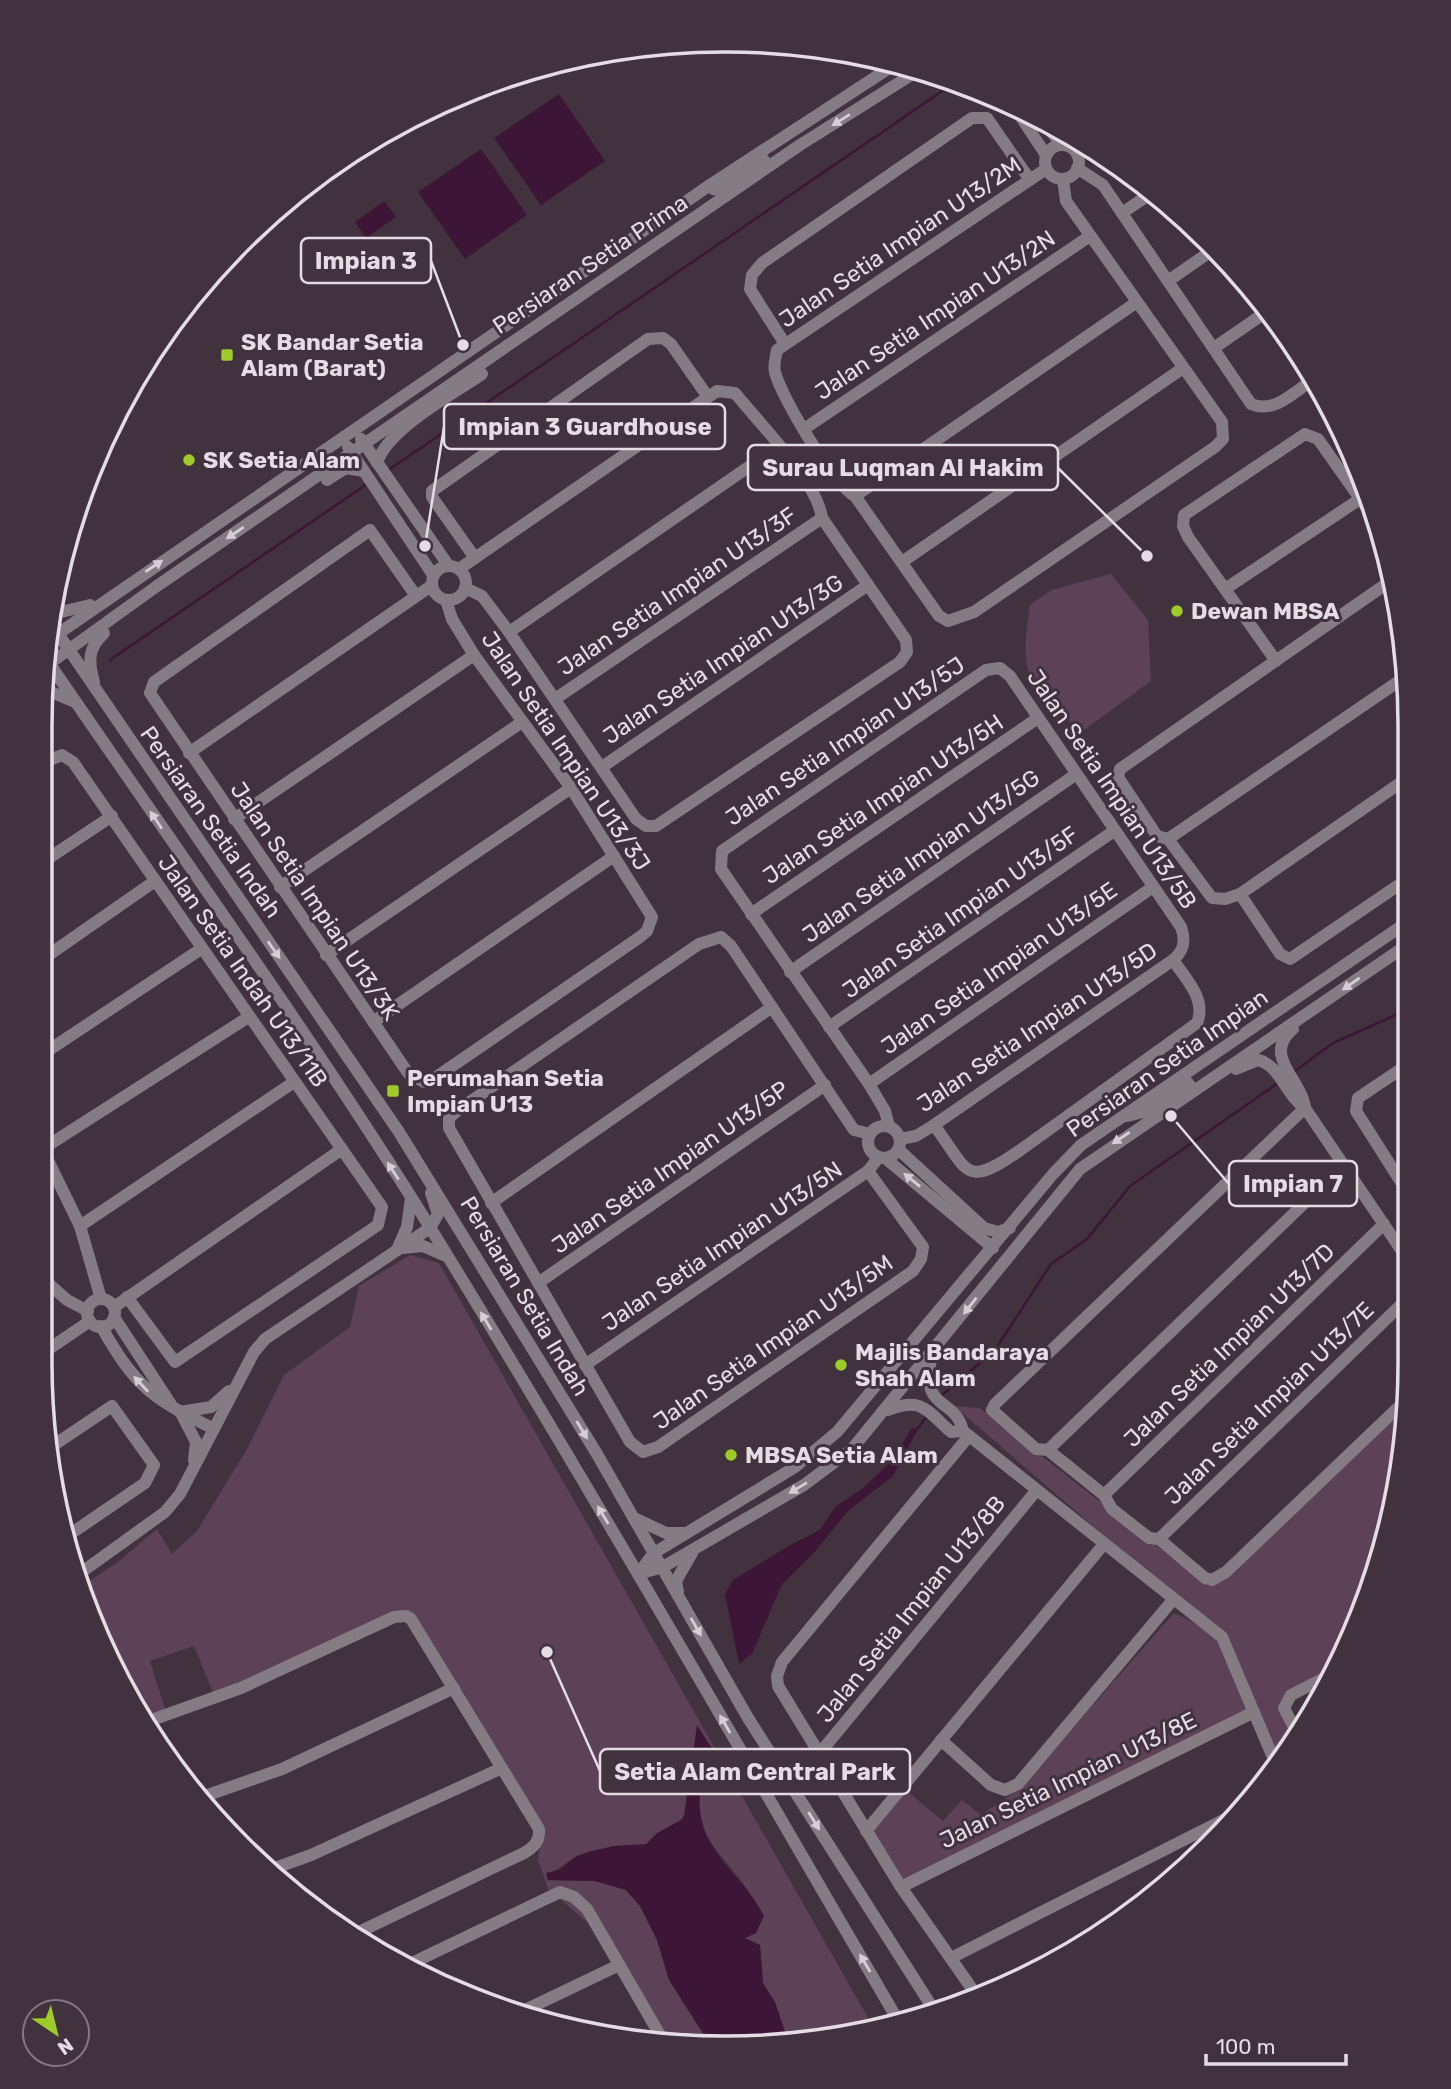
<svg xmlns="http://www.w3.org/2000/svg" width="1451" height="2089" viewBox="0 0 1451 2089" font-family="Rubik,sans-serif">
  <rect width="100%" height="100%" fill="#41323e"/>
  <!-- green -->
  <g fill="#5c4157">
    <path d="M 1111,574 L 1148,620 L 1151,681 L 1083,731 C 1026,690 1019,675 1030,605 L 1051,590 Z"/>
    <path d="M 410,1255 L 439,1263 L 875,2030 L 859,2036 L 787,2038 L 775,2002 L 763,1983 L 760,1945 L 743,1938 L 756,1933 C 774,1895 705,1855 699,1816 C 696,1799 702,1778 706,1762 L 695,1745 L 684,1816 L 681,1820 C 672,1825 646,1846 640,1847 C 618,1849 601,1846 580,1855 C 566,1860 562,1870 547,1873 L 548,1880 L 595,1881 L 626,1890 L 640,1906 L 657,1940 L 669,1980 L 708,2041 L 669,2042 L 607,1939 L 548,1889 L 538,1860 L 541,1836 L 404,1613 L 215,1697 L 194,1646 L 150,1661 L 165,1709 L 143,1717 L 83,1585 L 118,1562 L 157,1529 L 172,1554 L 197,1531 L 247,1449 L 284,1375 L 350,1327 L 359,1286 Z"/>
    <polygon points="1409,1403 1387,1540 1340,1666 1284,1708 1298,1735 1277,1767 1254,1713 901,1887 866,1831 902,1787 943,1821 962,1800 981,1815 1020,1788 1174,1613 1219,1635 954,1406 980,1408 1208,1586 1223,1581"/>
  </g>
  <!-- water -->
  <g fill="#3d1637">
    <polygon points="559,94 605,161 541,205 494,138"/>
    <polygon points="481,149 527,215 465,259 418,192"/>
    <polygon points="384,201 396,217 366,238 355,222"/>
    <polygon points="919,1427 893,1476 848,1511 812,1555 782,1584 752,1654 739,1664 725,1594 733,1580 790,1545 820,1530 835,1507 862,1489 894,1459 911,1429"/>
    <path d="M 697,1725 L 715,1753 C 703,1765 702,1777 700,1793 C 695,1851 741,1870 764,1916 L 756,1933 L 745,1938 L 760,1945 L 763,1983 L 775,2002 L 787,2038 L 708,2041 L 669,1980 L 657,1940 L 640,1906 L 626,1890 L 595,1881 L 548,1880 L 546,1873 L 559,1870 L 577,1856 L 589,1852 L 613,1846 L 646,1844 L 657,1833 L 681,1820 L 684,1816 Z"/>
  </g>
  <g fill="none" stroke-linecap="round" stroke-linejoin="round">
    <!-- stream -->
    <g stroke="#3d1637" stroke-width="2.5">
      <polyline points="387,471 954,83"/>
      <polyline points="110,660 367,484"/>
      <polyline points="1295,1071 1333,1043 1407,1010"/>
      <polyline points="941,1396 995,1350 1051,1264 1087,1239 1130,1186 1278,1083"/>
      <polyline points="919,1427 927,1416"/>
    </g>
    <!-- minor -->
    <g stroke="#847c82" stroke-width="12">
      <polyline points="1013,105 1046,155"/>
      <polyline points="1043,120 1061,145"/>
      <circle cx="1062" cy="162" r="17"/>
      <path d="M 1077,168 L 1103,185 L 1251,404 C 1273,414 1294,393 1312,380"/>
      <path d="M 1046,169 L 777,350 C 776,356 773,365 775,372 C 781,397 834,485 855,496 L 939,616 L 948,621 L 974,612 L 1215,447 L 1223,439 L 1222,422 L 1066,201 L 1063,179"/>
      <polyline points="710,185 713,189 719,190 764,160"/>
      <polyline points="1122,213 1153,192"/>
      <polyline points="1168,281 1214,249"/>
      <polyline points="785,344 750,289 752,275 762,263 972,118 987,118 1030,180"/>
      <polyline points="1214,348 1266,312"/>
      <polyline points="804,429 1090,236"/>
      <polyline points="361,439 448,565"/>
      <polyline points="348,447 433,575"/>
      <path d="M 377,463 C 387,429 452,395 482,374"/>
      <polyline points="327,480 346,468 364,471"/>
      <polyline points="855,496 1137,302"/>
      <polyline points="475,558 432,497 432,491 648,339 663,338 671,344 708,397"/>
      <polyline points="902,562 1183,368"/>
      <circle cx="449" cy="583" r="17"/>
      <path d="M 459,569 L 717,391 L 735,393 C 759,423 817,481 822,518 L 906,640 L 907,652 L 900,662 L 656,826 L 646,826 L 636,819 L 509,632 L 482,596 L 465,588"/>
      <polyline points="1225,589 1360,499"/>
      <polyline points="416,596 370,530 154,682 150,693 408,1073 424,1082 432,1080 640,937 647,931 652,917 571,788 474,655 452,619 446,600"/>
      <polyline points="52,605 61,612 90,605"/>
      <polyline points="50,622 399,1132 597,1454 748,1718 934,2010"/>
      <polyline points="509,632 779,446"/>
      <polyline points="49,640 710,185 897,63"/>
      <path d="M 47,660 C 176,849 311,1035 431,1229 C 592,1490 744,1757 899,2022"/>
      <polyline points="1276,661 1188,537 1183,526 1184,515 1305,434 1318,439 1366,507"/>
      <polyline points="46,666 157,586 800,145 919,70"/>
      <path d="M 94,682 C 88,661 88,648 104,633"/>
      <polyline points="44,689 75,702"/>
      <polyline points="555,699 822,518"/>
      <polyline points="189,753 431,586"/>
      <polyline points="40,764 62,755 73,762 382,1207 378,1225 175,1362 127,1297"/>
      <polyline points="602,767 868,585"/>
      <polyline points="234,819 474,655"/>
      <polyline points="1168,839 1157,836 1118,777 1120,769 1389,582"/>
      <polyline points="1168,839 1212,898 1225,899 1240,894 1406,779"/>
      <polyline points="1168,839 1405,677"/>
      <polyline points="40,864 112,816"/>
      <polyline points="280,887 522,722"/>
      <polyline points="1240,894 1280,954 1290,959 1406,880"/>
      <polyline points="751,914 1038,718"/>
      <polyline points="326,955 571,788"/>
      <polyline points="40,961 155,881"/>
      <polyline points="790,972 1075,775"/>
      <polyline points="373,1022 614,856"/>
      <polyline points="829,1027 1114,831"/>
      <path d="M 1293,1029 C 1261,1056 1302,1079 1305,1108"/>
      <polyline points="40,1056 201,949"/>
      <polyline points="1407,1065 1358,1098 1356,1111 1408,1193"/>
      <path d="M 1236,1069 L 1258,1060 C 1279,1064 1287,1097 1305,1108 L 1408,1260"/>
      <polyline points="869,1084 1153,887"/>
      <polyline points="1305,1108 995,1404 992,1410 1036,1449 1048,1450 1104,1495 1112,1509 1149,1538 1159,1539 1205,1578 1212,1580 1226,1572 1409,1397"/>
      <polyline points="1127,1116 1143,1112 1188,1083 1191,1087 1188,1093"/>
      <path d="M 934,1125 C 969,1172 964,1189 1019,1151 L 1197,1023 C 1207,1000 1186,979 1173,960"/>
      <circle cx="884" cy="1142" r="16"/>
      <path d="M 889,1126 L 885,1111 L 869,1084 L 721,869 L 722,851 L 986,670 L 1000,668 L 1010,676 L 1181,927 C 1186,941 1184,951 1173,960 L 934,1125 L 916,1136 L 900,1139"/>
      <polyline points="40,1144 80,1226 101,1299"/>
      <polyline points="44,1148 247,1018"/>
      <polyline points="899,1150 984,1228 998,1232 1010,1228"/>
      <polyline points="885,1158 993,1248"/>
      <polyline points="868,1171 923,1247 921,1259 913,1271 658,1447 643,1452 630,1442 449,1128 449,1118 458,1110 699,944 721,937 731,946 854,1130 870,1134"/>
      <polyline points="491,1203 772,1007"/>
      <polyline points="80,1226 294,1082"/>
      <polyline points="403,1248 423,1246 446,1256"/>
      <polyline points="397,1250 407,1227 411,1198"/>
      <polyline points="40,1276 67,1300 88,1311"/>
      <polyline points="538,1283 825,1085"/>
      <circle cx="101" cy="1313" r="14"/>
      <polyline points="114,1307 342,1149"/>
      <polyline points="114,1317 172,1406"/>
      <path d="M 101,1326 C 136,1388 152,1398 214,1429"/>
      <polyline points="40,1355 90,1321"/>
      <path d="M 931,1359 C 921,1413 955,1396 963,1431 L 1222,1637 L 1277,1767"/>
      <polyline points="585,1365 852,1182 868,1171 879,1157"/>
      <path d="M 888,1410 C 922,1396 927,1411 951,1432 L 963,1431"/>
      <polyline points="180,1412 211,1407 229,1391"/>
      <polyline points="181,1413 196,1442 194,1460"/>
      <polyline points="969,1436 782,1662 777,1676 778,1686 901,1887 977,1996"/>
      <polyline points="51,1447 112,1406 154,1465 145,1483 63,1539"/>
      <polyline points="1048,1450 1344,1165"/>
      <polyline points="1104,1495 1384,1224"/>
      <polyline points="634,1518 666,1533 686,1533"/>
      <polyline points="1159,1539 1409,1297"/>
      <polyline points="79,1574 165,1512 180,1494 254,1352 265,1339 430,1228 438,1214 431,1193"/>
      <polyline points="638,1574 654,1553 795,1467 837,1432 1053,1174 1081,1145 1406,923"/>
      <polyline points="638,1574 663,1567 804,1485 852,1449 1080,1169 1407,945"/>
      <polyline points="678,1592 676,1581 692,1553"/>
      <path d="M 146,1722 L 241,1688 L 394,1617 L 406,1616 L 411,1619 L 539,1829 C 540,1841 534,1847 524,1853 L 359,1932"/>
      <polyline points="1298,1735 1284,1708 1291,1695 1336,1672"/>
      <polyline points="941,1740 991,1785 1005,1790 1018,1784 1172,1601"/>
      <polyline points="819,1754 1036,1491"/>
      <polyline points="202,1797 282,1769 454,1688"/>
      <polyline points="866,1831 1104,1544"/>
      <polyline points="267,1871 311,1855 502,1768"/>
      <polyline points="901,1887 1254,1712"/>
      <polyline points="951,1958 1239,1812"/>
      <polyline points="410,1964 560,1892 574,1897 587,1909 664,2042"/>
      <polyline points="521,2012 619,1965"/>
    </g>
  </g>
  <!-- one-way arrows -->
  <defs><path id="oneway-solid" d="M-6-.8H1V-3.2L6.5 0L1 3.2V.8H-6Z" transform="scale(1.75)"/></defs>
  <g fill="#d7ced5">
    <use href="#oneway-solid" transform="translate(841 120) rotate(148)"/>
    <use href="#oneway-solid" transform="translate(235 533) rotate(146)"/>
    <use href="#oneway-solid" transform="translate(154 566) rotate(-34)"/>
    <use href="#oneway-solid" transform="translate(156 820) rotate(-124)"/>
    <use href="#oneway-solid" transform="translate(274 950) rotate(55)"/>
    <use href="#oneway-solid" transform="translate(1351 984) rotate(145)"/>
    <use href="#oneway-solid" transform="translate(1121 1138) rotate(146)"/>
    <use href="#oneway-solid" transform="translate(393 1171) rotate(-123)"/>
    <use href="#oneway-solid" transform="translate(912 1180) rotate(-141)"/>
    <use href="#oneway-solid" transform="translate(970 1306) rotate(128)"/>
    <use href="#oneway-solid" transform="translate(486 1321) rotate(-121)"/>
    <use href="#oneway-solid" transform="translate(141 1384) rotate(-133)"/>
    <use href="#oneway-solid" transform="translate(582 1430) rotate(59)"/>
    <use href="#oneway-solid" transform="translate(798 1488) rotate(149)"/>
    <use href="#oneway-solid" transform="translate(603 1515) rotate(-121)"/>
    <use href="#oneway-solid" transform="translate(696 1627) rotate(60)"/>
    <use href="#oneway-solid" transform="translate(725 1724) rotate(-120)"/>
    <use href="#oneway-solid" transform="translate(814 1821) rotate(58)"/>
    <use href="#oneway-solid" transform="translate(865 1963) rotate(-120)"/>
  </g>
  <!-- markers -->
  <g fill="#9fca2d" stroke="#41323e" stroke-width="2.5">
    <rect x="220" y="348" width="14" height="14" rx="3.5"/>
    <circle cx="189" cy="460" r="7"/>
    <circle cx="1177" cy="611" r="7"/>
    <rect x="386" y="1084" width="14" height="14" rx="3.5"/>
    <circle cx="841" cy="1365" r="7"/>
    <circle cx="731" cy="1455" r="7"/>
  </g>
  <g text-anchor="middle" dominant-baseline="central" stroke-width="6" stroke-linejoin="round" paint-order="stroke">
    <!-- street labels -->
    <g font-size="23" fill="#e6dde4" stroke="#41323e">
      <text transform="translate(900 242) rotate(-34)">Jalan Setia Impian U13/2M</text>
      <text transform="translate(590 264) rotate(-34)">Persiaran Setia Prima</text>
      <text transform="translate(935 315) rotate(-34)">Jalan Setia Impian U13/2N</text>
      <text transform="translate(677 591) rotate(-34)">Jalan Setia Impian U13/3F</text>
      <text transform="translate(723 659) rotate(-34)">Jalan Setia Impian U13/3G</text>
      <text transform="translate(845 741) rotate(-34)">Jalan Setia Impian U13/5J</text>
      <text transform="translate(566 751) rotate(56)">Jalan Setia Impian U13/3J</text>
      <text transform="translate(1112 789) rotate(56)">Jalan Setia Impian U13/5B</text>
      <text transform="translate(883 799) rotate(-34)">Jalan Setia Impian U13/5H</text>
      <text transform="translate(211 822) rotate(55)">Persiaran Setia Indah</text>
      <text transform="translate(921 856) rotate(-35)">Jalan Setia Impian U13/5G</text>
      <text transform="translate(315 901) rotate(56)">Jalan Setia Impian U13/3K</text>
      <text transform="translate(960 912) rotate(-35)">Jalan Setia Impian U13/5F</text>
      <text transform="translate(999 968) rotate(-35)">Jalan Setia Impian U13/5E</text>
      <text transform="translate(243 971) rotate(55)">Jalan Setia Indah U13/11B</text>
      <text transform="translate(1037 1027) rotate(-34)">Jalan Setia Impian U13/5D</text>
      <text transform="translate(1167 1063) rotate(-35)">Persiaran Setia Impian</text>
      <text transform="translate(670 1167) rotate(-35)">Jalan Setia Impian U13/5P</text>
      <text transform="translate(722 1246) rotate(-34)">Jalan Setia Impian U13/5N</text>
      <text transform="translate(525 1296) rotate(59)">Persiaran Setia Indah</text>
      <text transform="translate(773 1342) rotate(-35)">Jalan Setia Impian U13/5M</text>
      <text transform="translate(1229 1345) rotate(-44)">Jalan Setia Impian U13/7D</text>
      <text transform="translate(1269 1403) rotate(-44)">Jalan Setia Impian U13/7E</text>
      <text transform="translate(911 1609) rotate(-51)">Jalan Setia Impian U13/8B</text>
      <text transform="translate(1068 1780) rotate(-26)">Jalan Setia Impian U13/8E</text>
    </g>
    <!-- poi labels -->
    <g font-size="23" font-weight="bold" fill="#e6dde4" stroke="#41323e" text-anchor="start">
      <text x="241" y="342">SK Bandar Setia<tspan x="241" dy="26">Alam (Barat)</tspan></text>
      <text x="203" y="460">SK Setia Alam</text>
      <text x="1191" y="611">Dewan MBSA</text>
      <text x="407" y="1078">Perumahan Setia<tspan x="407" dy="26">Impian U13</tspan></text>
      <text x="855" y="1352">Majlis Bandaraya<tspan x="855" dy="26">Shah Alam</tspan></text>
      <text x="745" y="1455">MBSA Setia Alam</text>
    </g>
  </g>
  <!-- crop -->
  <path d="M0 0H1451V2089H0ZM725 52H725A673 673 0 0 1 1398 725V1363A673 673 0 0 1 725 2036H725A673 673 0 0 1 52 1363V725A673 673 0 0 1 725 52Z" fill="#41323e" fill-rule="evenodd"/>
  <path fill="none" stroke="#e6dde4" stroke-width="3.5" d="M725 52H725A673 673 0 0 1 1398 725V1363A673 673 0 0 1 725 2036H725A673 673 0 0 1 52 1363V725A673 673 0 0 1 725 52Z"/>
  <!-- callouts -->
  <path fill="none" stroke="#e6dde4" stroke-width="2.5" d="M463 345L431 261M425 546L444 427M1147 556L1058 468M1171 1116L1229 1184M547 1652L600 1771"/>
  <g fill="#e6dde4" stroke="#41323e" stroke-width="2.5">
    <circle cx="463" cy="345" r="7"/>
    <circle cx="425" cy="546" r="7"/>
    <circle cx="1147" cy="556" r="7"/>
    <circle cx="1171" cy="1116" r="7"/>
    <circle cx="547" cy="1652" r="7"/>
  </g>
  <g fill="#41323e" stroke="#e6dde4" stroke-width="2.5">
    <rect x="301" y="238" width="130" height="45" rx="7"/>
    <rect x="444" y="404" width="281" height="45" rx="7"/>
    <rect x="748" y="445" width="310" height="45" rx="7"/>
    <rect x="1229" y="1161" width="128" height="45" rx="7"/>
    <rect x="600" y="1749" width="310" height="45" rx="7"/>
  </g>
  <g font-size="24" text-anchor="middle" font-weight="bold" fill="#e6dde4">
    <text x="366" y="269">Impian 3</text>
    <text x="585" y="435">Impian 3 Guardhouse</text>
    <text x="903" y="476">Surau Luqman Al Hakim</text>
    <text x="1293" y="1192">Impian 7</text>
    <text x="755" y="1780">Setia Alam Central Park</text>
  </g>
  <!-- north arrow -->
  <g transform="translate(56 2033) rotate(145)"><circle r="33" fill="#41323e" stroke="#837680" stroke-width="2"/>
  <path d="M0-5L12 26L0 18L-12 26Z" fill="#9fca2d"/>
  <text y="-10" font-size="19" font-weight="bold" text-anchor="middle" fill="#e6dde4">N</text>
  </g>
  <!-- scale -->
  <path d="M1206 2054v10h140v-10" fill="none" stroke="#e6dde4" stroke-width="3.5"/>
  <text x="1216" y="2054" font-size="21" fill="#e6dde4" stroke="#41323e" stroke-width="5" paint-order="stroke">100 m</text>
</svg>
